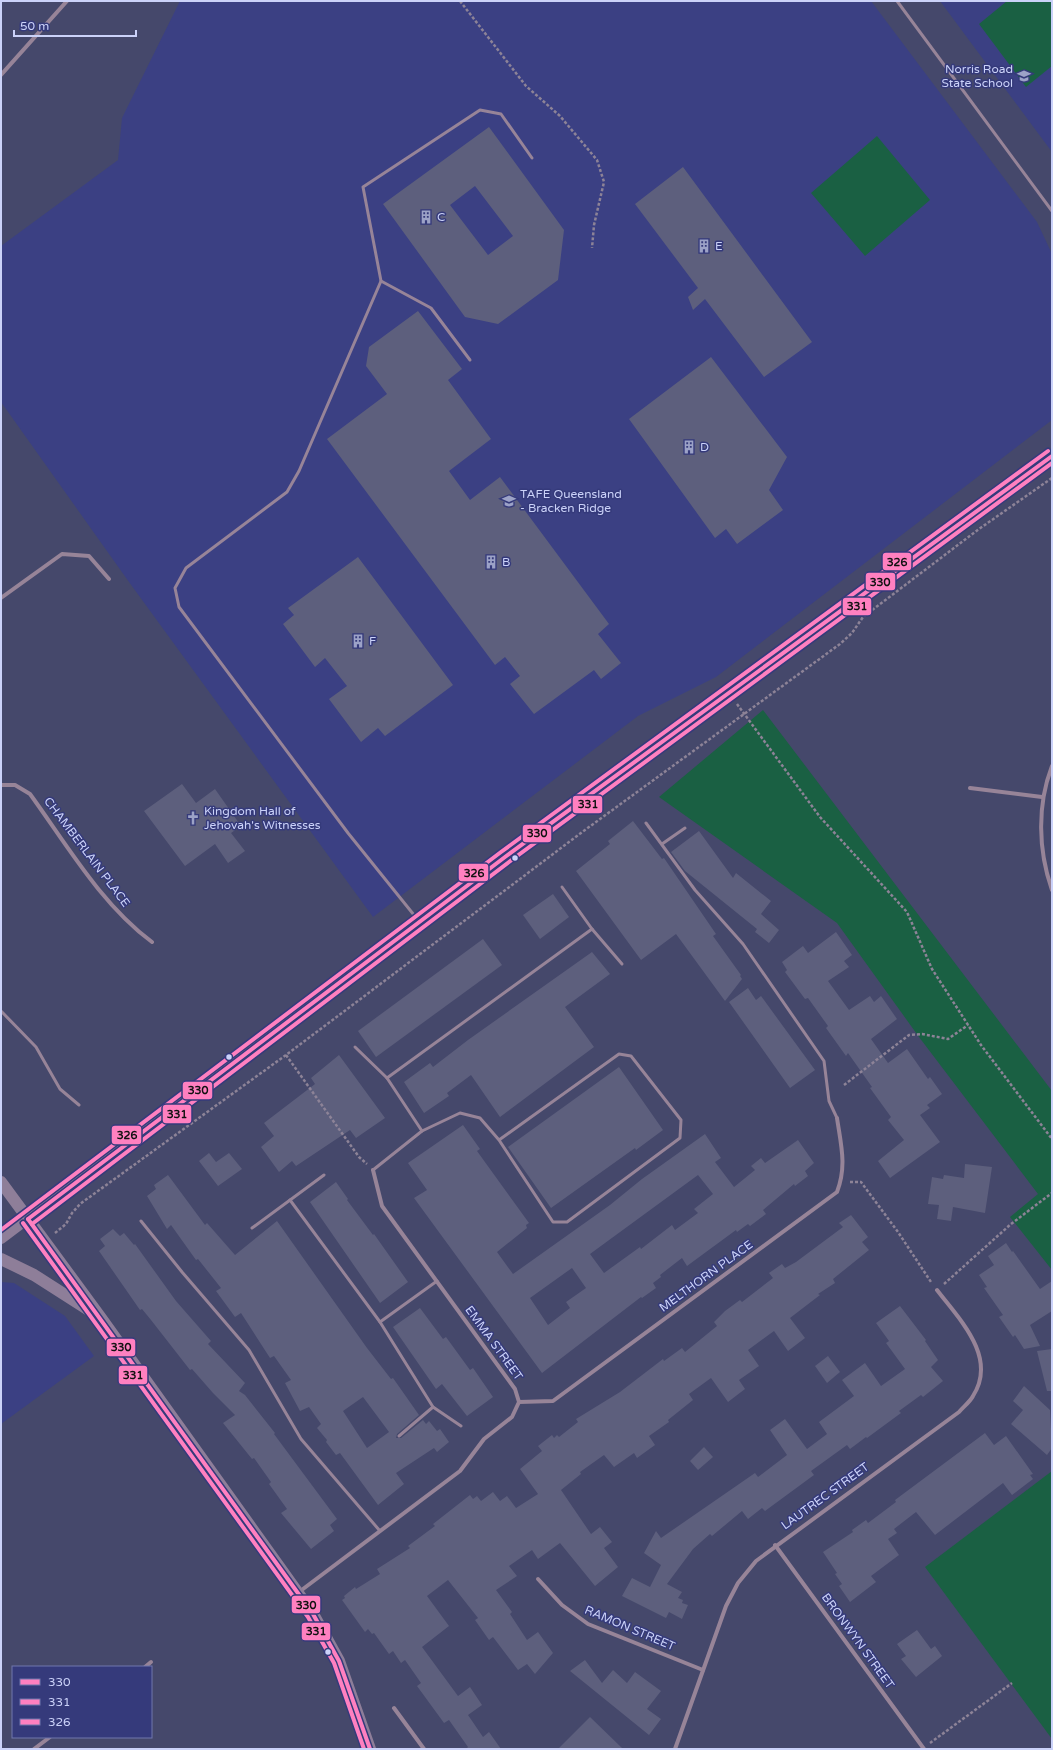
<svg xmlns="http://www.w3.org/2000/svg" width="1053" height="1750" viewBox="0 0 1053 1750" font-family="'Varela Round',sans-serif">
  <rect width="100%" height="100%" fill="#45486b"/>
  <!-- built -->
  <g fill="#3b4083">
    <polygon points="180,1 871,1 1037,222 1052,254 1052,420 716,677 638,716 373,917 129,582 1,402 1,246 118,160 122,118"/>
    <polygon points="940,1 1052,1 1052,152"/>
    <polygon points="1,1282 14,1283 65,1316 94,1356 1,1424"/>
  </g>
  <!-- green -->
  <g fill="#1a6043">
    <polygon points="1007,1 1052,1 1052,66 1026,87 979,24"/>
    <polygon points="877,136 930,200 865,256 811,193"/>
    <polygon points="763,710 1052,1091 1052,1270 1010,1217 1038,1194 919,1037 837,923 659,797"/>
    <polygon points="1052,1471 1052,1739 925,1567"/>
  </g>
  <!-- building -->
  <g fill="#5d5f7d" fill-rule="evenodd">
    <path d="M 489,127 L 564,230 L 558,280 L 498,324 L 465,317 L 383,204 ZM 475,186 L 513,236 L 488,255 L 450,205 Z"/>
    <polygon points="683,167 812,342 764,377 705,299 693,310 688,297 698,288 635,204"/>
    <polygon points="418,311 462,369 448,380 491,439 449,471 470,500 500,477 609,624 598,634 621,663 601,679 594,670 534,714 510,684 520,676 505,657 495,665 327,439 387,394 366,366 369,347"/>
    <polygon points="711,357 787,457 769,490 783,510 737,544 726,529 715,538 629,419"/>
    <polygon points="358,557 453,685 385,736 378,728 361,742 329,699 347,686 325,658 315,667 283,624 294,615 288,608"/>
    <polygon points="182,784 196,803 215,789 241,826 231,833 245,851 228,863 215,844 185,866 144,811"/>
    <polygon points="633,821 662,859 664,858 716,934 713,936 741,975 740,976 742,979 725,1001 676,934 641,960 576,871 610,844 608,841"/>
    <polygon points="699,831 733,878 736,873 771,901 761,914 779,930 769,943 755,932 757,929 685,871 671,852"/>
    <polygon points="553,894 569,917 540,939 523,915"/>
    <polygon points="836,932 852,955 844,961 849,967 828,981 849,1010 870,996 874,1002 881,996 897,1019 871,1039 888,1063 907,1049 928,1079 930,1077 942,1094 927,1105 930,1108 920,1115 940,1142 890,1178 878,1161 904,1140 888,1120 891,1117 870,1088 872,1087 848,1053 846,1056 826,1028 828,1026 808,998 805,999 785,972 787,970 782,962 803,946 808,953"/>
    <polygon points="483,939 502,965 376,1057 358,1031"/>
    <polygon points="592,952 610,974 565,1007 594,1047 500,1117 471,1075 447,1093 449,1096 424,1113 404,1082 430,1063 433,1067 468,1040"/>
    <polygon points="748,988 756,1000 761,996 815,1070 790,1088 729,1002"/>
    <polygon points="339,1055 385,1118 356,1138 350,1130 296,1166 292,1161 279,1172 261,1147 274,1136 264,1123 315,1084 311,1078"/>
    <polygon points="619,1067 663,1130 636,1150 635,1148 551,1208 508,1147"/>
    <path d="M 463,1125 L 480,1149 L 477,1151 L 529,1223 L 526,1225 L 527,1228 L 497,1252 L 513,1274 L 610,1205 L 642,1179 L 705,1134 L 721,1158 L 715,1162 L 734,1187 L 755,1170 L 751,1166 L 761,1158 L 765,1163 L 798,1140 L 814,1163 L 805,1171 L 808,1176 L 795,1186 L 794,1184 L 763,1210 L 766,1214 L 750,1226 L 748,1224 L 737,1232 L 736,1230 L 687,1266 L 682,1258 L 660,1275 L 661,1277 L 653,1283 L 656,1288 L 642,1298 L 641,1297 L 542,1373 L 414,1198 L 427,1190 L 408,1163 ZM 698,1175 L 713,1194 L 694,1209 L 698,1213 L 675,1230 L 672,1225 L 641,1249 L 640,1247 L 604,1273 L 590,1254 ZM 572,1268 L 586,1288 L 566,1302 L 570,1308 L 548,1325 L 530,1298 Z"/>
    <polygon points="209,1153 216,1162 229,1153 242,1169 218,1186 199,1161"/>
    <polygon points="965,1164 992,1167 985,1213 953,1207 951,1221 937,1219 939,1205 928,1204 932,1177 943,1179 944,1175 964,1178"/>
    <path d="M 168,1175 L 205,1225 L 207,1223 L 235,1255 L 277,1221 L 367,1348 L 391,1379 L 393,1378 L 419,1415 L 397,1434 L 396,1438 L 401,1438 L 423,1420 L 426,1424 L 429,1421 L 437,1431 L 440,1429 L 449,1442 L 437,1452 L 434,1448 L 396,1473 L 404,1484 L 378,1505 L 340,1453 L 336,1455 L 326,1442 L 327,1440 L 317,1428 L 321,1424 L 309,1407 L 300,1411 L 285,1383 L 291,1380 L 274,1356 L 270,1358 L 241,1313 L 235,1317 L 216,1291 L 221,1288 L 198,1259 L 196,1260 L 171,1225 L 167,1229 L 147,1196 L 156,1189 L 154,1185 ZM 363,1397 L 389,1432 L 367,1448 L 343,1411 Z"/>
    <polygon points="336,1182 348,1199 347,1200 373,1235 374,1234 408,1282 380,1303 310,1202"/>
    <polygon points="851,1215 868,1237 862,1242 869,1250 833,1279 835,1283 818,1294 820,1295 790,1318 805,1338 788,1351 774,1331 748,1350 759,1366 739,1380 745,1389 728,1402 711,1378 689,1394 693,1400 668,1420 669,1422 649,1436 655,1445 637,1458 634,1453 614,1467 604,1455 580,1472 581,1474 561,1490 591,1534 600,1527 612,1542 604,1548 618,1567 595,1586 560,1543 538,1559 532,1550 509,1566 517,1576 496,1590 512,1612 510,1614 527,1640 538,1632 553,1653 535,1674 527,1664 518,1670 493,1637 489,1640 475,1620 478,1618 448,1580 427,1596 449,1626 422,1647 458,1696 470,1687 482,1705 468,1715 483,1737 489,1732 501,1749 466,1749 468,1747 449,1720 444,1723 417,1686 421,1683 405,1660 401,1663 393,1651 389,1654 374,1633 372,1634 368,1629 365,1632 342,1600 345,1598 344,1596 355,1587 356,1589 380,1574 377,1569 410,1548 408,1546 435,1526 433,1524 470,1495 473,1499 477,1496 481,1501 493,1492 500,1501 507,1496 516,1508 538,1494 520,1469 542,1451 538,1446 552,1435 554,1438 557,1435 559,1437 578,1422 576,1419 620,1392 663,1359 664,1361 682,1348 685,1352 717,1326 714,1322 725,1311 740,1300 742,1302 773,1278 769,1273 782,1264 785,1268 796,1262 843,1227 839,1223"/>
    <polygon points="113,1229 120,1236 124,1233 134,1245 135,1244 176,1301 211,1341 208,1344 245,1383 239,1391 245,1395 275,1433 274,1434 337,1519 330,1525 334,1531 311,1549 281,1513 287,1509 269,1484 271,1482 254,1458 252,1459 223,1423 235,1415 213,1393 192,1369 190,1370 151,1320 142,1309 140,1310 99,1251 105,1246 100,1239"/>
    <polygon points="1006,1243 1012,1252 1013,1251 1040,1289 1052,1281 1052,1311 1030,1325 1040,1346 1024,1349 1015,1335 1013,1337 999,1317 1003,1315 984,1288 987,1287 979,1275 994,1265 988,1256"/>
    <polygon points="900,1306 926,1340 925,1341 938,1360 931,1367 943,1381 923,1397 921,1395 899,1411 901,1413 867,1438 866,1437 850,1449 847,1445 811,1471 814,1475 765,1511 762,1508 748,1519 742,1511 712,1536 710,1534 693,1549 667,1584 682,1592 678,1598 683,1600 682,1603 688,1605 682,1619 669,1612 666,1618 622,1596 632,1578 650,1587 661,1565 644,1553 656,1531 661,1538 755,1473 758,1477 787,1455 770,1430 785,1419 807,1449 827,1434 819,1422 854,1396 842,1380 865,1363 881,1386 905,1369 886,1343 889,1341 876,1323"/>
    <polygon points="420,1308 443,1339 446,1337 470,1370 473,1368 493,1397 467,1416 442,1384 436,1389 393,1327"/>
    <polygon points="1052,1349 1052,1391 1047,1391 1037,1351"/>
    <polygon points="828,1356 840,1372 827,1383 815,1366"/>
    <polygon points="1024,1386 1050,1410 1052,1448 1047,1455 1011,1424 1023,1410 1013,1401"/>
    <polygon points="985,1433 994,1445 1006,1436 1033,1474 1030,1475 1033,1479 1012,1495 1003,1483 935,1535 916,1512 894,1529 897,1533 888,1539 899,1555 871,1576 876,1582 850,1602 839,1586 842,1584 835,1574 837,1573 823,1552 853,1532 852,1530 866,1520 868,1523 896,1502 895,1500"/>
    <polygon points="704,1447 713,1457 698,1470 690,1461"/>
    <polygon points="917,1630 931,1649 935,1646 942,1656 916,1677 901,1659 906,1656 897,1644"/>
    <polygon points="585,1660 602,1683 613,1670 627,1683 635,1672 661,1691 647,1709 661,1719 649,1735 570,1671"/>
    <polygon points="590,1717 623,1749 558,1749"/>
  </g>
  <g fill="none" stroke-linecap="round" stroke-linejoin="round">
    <!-- path -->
    <g stroke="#8d8397" stroke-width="2.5" stroke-dasharray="3 2" stroke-linecap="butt">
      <polyline points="460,1 526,86 560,116 597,160 604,182 594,225 592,248"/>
      <polyline points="737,704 820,817 907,912 932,969 981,1045 1052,1139"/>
      <polyline points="286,1055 359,1157 367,1164"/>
      <polyline points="844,1085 909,1035 922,1034 948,1039 968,1025"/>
      <polyline points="850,1182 861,1182 898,1232 931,1282"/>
      <polyline points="55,1233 66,1224 72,1213 80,1204 286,1055 585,830 840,644 852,633 863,617 979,529 1052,478"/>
      <polyline points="944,1284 1011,1224 1052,1193"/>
      <polyline points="930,1743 1012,1683"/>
    </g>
    <!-- lane -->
    <g stroke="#978498" stroke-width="3">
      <polyline points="897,1 1052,211"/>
      <polyline points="381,281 431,308 470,360"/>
      <polyline points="646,823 695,890 743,944 824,1061 829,1101 837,1118"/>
      <polyline points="662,844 685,828"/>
      <polyline points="562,887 592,929 622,964"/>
      <polyline points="418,920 348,833 179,607 175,588 186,568 287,492 299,471 381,281 363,187 480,110 501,114 532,158"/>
      <polyline points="1,1011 36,1047 60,1089 79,1105"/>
      <polyline points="355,1047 387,1078 422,1131"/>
      <polyline points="387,1078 592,929"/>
      <polyline points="373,1170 422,1131 460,1113 480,1118 499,1140 553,1222 567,1222 680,1138 681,1120 631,1056 619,1054 499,1140"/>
      <polyline points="290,1200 380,1322 433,1407 461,1426"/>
      <polyline points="141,1221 182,1272 249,1350 301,1439 380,1531"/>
      <polyline points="252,1228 324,1175"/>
      <polyline points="380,1322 437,1281"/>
      <polyline points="399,1436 433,1407"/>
    </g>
    <!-- street -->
    <g stroke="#978498" stroke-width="4">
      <polyline points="1,75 67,1"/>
      <polyline points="1,598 62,554 89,556 109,579"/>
      <path d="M 1052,766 C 1037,805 1038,850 1052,890"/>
      <path d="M 1,785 L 15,785 L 30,794 C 67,845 101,904 152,942"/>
      <polyline points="970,788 1042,797"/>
      <path d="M 519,1402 L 553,1401 L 837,1192 C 847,1166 841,1145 837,1118"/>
      <polyline points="775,1545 924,1749"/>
      <polyline points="538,1579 562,1605 588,1624 703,1670"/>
      <polyline points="299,1592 460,1471 484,1439 512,1417 519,1402 515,1389 382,1206 373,1170"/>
      <polyline points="145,1667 151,1662"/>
      <polyline points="394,1708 424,1749"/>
      <polyline points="34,1749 50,1737"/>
      <path d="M 675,1749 L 726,1606 L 738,1583 L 756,1561 L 959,1412 C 963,1407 970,1402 973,1396 C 998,1357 959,1319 937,1290"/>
    </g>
    <!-- secondary -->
    <g stroke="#8e7e99" stroke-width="12">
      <polyline points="1,1182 101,1318 313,1614 339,1661 370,1749"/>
      <polyline points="1,1238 505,857 731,693 853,601 1052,456"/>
      <polyline points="1,1259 34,1275 95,1314"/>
    </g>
    <!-- bus-1 casing -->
    <g stroke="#353a7b" stroke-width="7">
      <g id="bus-1">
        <polyline points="28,1219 505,857 1052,456"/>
        <polyline points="28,1219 313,1614 339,1661 370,1749"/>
      </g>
    </g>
    <!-- bus-2 casing -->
    <g stroke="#353a7b" stroke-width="7">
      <g id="bus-2">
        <polyline points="23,1223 308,1617 334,1663 364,1749"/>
        <polyline points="32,1224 509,862 1052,463"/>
      </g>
    </g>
    <!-- bus-3 casing -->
    <g stroke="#353a7b" stroke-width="7">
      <polyline id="bus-3" points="1,1230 501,852 1048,451"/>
    </g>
    <!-- bus-1 -->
    <use href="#bus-1" stroke="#ff80c0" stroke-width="4"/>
    <!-- bus-2 -->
    <use href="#bus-2" stroke="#ff80c0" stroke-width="4"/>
    <!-- bus-3 -->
    <use href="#bus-3" stroke="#ff80c0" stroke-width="4"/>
  </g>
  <!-- icons -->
  <defs>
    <g id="school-bare" transform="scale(1.08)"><path d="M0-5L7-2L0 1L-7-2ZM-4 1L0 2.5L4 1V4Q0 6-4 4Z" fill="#9ca2c7" stroke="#353a7b" stroke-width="2.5" paint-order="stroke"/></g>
    <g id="building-bare" transform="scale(1.08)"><path d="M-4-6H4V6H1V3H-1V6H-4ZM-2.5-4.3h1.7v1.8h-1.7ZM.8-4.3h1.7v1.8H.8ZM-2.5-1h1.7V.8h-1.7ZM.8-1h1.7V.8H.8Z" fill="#9ca2c7" stroke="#353a7b" stroke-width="2.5" paint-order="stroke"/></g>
    <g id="university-bare" transform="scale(1.08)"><path d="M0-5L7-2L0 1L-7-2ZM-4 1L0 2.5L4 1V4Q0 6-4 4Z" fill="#9ca2c7" stroke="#353a7b" stroke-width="2.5" paint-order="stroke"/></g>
    <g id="church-bare" transform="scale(1.08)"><path d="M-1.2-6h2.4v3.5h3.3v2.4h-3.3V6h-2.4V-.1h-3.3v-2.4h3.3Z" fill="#9ca2c7" stroke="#353a7b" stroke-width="2.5" paint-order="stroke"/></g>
  </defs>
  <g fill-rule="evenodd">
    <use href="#school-bare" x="1024" y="76"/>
    <use href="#building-bare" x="426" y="217"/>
    <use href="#building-bare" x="704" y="246"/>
    <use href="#building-bare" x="689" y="447"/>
    <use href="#university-bare" x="509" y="501"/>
    <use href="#building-bare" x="491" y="562"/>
    <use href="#building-bare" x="358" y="641"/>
    <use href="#church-bare" x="193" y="818"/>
  </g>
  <!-- markers -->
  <g fill="#cbd2f9" stroke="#353a7b" stroke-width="1.5">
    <circle cx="515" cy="858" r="3.5"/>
    <circle cx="229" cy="1057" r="3.5"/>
    <circle cx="328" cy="1652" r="3.5"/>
  </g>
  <g text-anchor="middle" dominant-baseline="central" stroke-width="3" stroke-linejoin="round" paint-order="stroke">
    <!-- poi labels -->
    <g font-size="12" fill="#cbd2f9" stroke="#353a7b" text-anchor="start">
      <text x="1013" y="69" text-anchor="end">Norris Road<tspan x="1013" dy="14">State School</tspan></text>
      <text x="437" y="217">C</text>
      <text x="715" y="246">E</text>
      <text x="700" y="447">D</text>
      <text x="520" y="494">TAFE Queensland<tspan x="520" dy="14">- Bracken Ridge</tspan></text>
      <text x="502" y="562">B</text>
      <text x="369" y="641">F</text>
      <text x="204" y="811">Kingdom Hall of<tspan x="204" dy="14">Jehovah's Witnesses</tspan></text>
    </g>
    <!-- street labels -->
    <g font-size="12" fill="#cbd2f9" stroke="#353a7b">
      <text transform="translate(87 852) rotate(53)">CHAMBERLAIN PLACE</text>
      <text transform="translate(706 1276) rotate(-36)">MELTHORN PLACE</text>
      <text transform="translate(494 1343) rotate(54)">EMMA STREET</text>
      <text transform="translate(825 1496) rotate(-36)">LAUTREC STREET</text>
      <text transform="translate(630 1628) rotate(23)">RAMON STREET</text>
      <text transform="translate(858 1641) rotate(54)">BRONWYN STREET</text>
    </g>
  </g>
  <g stroke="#353a7b" stroke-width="1.5">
    <rect x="882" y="552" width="30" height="19" rx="4" fill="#ff80c0"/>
    <rect x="865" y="572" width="31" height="19" rx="4" fill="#ff80c0"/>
    <rect x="842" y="597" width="30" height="19" rx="4" fill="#ff80c0"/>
    <rect x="572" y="795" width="31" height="19" rx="4" fill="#ff80c0"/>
    <rect x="522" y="824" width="30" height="19" rx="4" fill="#ff80c0"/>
    <rect x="458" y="863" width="31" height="19" rx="4" fill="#ff80c0"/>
    <rect x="182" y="1081" width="31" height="19" rx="4" fill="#ff80c0"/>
    <rect x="162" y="1104" width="30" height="20" rx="4" fill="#ff80c0"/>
    <rect x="111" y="1125" width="31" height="20" rx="4" fill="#ff80c0"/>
    <rect x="106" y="1338" width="30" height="19" rx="4" fill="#ff80c0"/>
    <rect x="118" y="1365" width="30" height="20" rx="4" fill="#ff80c0"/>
    <rect x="291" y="1595" width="30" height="19" rx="4" fill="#ff80c0"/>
    <rect x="301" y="1622" width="30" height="19" rx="4" fill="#ff80c0"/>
  </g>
  <g font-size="11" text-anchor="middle" font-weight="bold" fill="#111">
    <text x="897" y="566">326</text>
    <text x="880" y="586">330</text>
    <text x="857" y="610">331</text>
    <text x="588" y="808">331</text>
    <text x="537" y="837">330</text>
    <text x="474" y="877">326</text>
    <text x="198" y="1094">330</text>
    <text x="177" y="1118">331</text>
    <text x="127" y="1139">326</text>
    <text x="121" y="1351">330</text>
    <text x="133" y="1379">331</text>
    <text x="306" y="1609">330</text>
    <text x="316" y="1635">331</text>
  </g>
  <!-- border -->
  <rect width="1053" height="1750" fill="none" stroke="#cbd2f9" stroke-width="4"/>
  <!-- legend -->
  <rect x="12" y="1666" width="140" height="72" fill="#353a7b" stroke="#7177ad"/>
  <rect x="20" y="1679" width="20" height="6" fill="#ff80c0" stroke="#7177ad"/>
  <text x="48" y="1686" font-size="12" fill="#cbd2f9">330</text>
  <rect x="20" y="1699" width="20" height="6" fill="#ff80c0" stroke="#7177ad"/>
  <text x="48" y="1706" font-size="12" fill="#cbd2f9">331</text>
  <rect x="20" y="1719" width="20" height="6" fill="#ff80c0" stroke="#7177ad"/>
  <text x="48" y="1726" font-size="12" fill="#cbd2f9">326</text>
  <!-- scale -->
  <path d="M14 30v6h122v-6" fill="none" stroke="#cbd2f9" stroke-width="2"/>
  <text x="20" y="30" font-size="12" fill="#cbd2f9" stroke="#353a7b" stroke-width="3" paint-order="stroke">50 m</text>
</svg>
